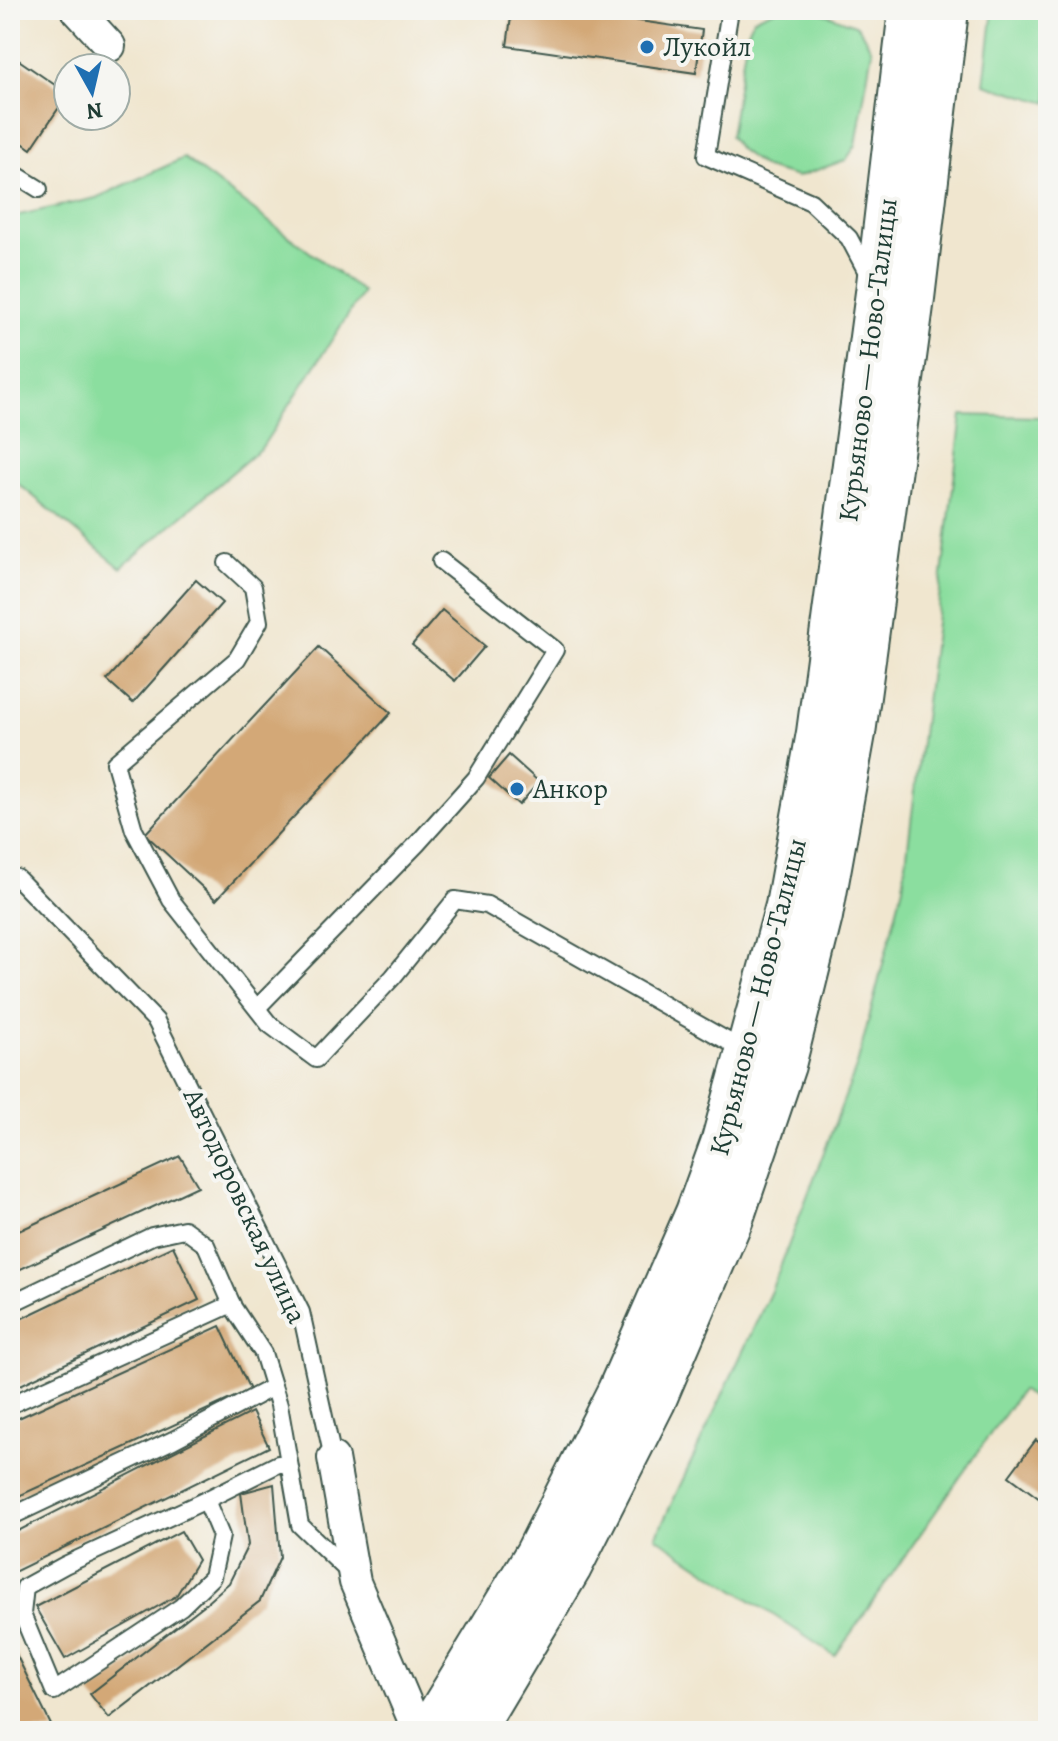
<svg xmlns="http://www.w3.org/2000/svg" width="1058" height="1741" viewBox="0 0 1058 1741" font-family="Alegreya,serif">
  <rect width="100%" height="100%" fill="#f6f6f2"/>
  <filter id="ink" filterUnits="userSpaceOnUse"><feTurbulence type="fractalNoise" baseFrequency=".0125" numOctaves="2"/><feDisplacementMap in="SourceGraphic" scale="16" xChannelSelector="R" yChannelSelector="G"/><feConvolveMatrix kernelMatrix="1 2 1 2 8 2 1 2 1" color-interpolation-filters="sRGB"/></filter>
  <filter id="wash" filterUnits="userSpaceOnUse"><feTurbulence type="fractalNoise" baseFrequency=".006" numOctaves="4" result="noise"/><feDisplacementMap in="SourceGraphic" scale="32" xChannelSelector="R" yChannelSelector="G"/><feGaussianBlur stdDeviation="1.8" result="paint"/><feColorMatrix in="noise" values="0 0 0 0 0 0 0 0 0 0 0 0 0 0 0 0 0 1.4 0 .05"/><feComposite in="paint" operator="in"/></filter>
  <g filter="url(#wash)">
    <rect width="100%" height="100%" fill="#f0e6cf"/>
    <!-- green -->
    <g fill="#8bde9f" stroke="#558e6a" stroke-width="2">
      <polygon points="774,10 815,10 858,26 872,50 856,145 846,160 797,177 765,168 739,149 730,136 747,34 753,19"/>
      <polygon points="993,10 1048,10 1048,103 984,84"/>
      <polygon points="184,158 363,292 262,447 121,568 10,477 10,217 96,198"/>
      <polygon points="1048,414 1048,1408 1021,1390 835,1656 656,1537 771,1291 857,1065 903,886 962,415 1038,417"/>
    </g>
    <g id="blocks">
      <!-- building -->
      <g fill="#d3a877">
        <polygon points="512,10 563,10 702,30 696,73 507,46"/>
        <polygon points="10,54 68,94 31,149 10,134"/>
        <polygon points="196,580 222,603 133,703 107,680"/>
        <polygon points="442,610 485,646 455,681 412,645"/>
        <polygon points="319,647 391,713 216,900 145,834"/>
        <polygon points="509,755 539,782 519,805 489,778"/>
        <polygon points="180,1156 198,1186 10,1274 10,1235"/>
        <polygon points="173,1246 199,1300 10,1390 10,1324"/>
        <polygon points="220,1326 250,1390 10,1500 10,1422"/>
        <polygon points="252,1412 269,1447 10,1574 10,1535"/>
        <polygon points="1036,1440 1048,1450 1048,1505 1009,1476"/>
        <polygon points="274,1484 280,1557 260,1601 109,1718 90,1694 204,1605 229,1583 248,1545 241,1493"/>
        <polygon points="181,1531 198,1560 176,1596 65,1659 35,1607"/>
        <polygon points="10,1642 54,1731 17,1731 10,1716"/>
      </g>
    </g>
  </g>
  <g filter="url(#ink)">
    <use href="#blocks" fill-opacity="0" stroke="#3e564b" stroke-width="2"/>
    <g fill="none" stroke-linecap="round" stroke-linejoin="round">
      <!-- lane casing -->
      <g stroke="#3e564b" stroke-width="20">
        <g id="lane">
          <polyline points="730,10 706,156 811,202 849,238 869,276"/>
          <polyline points="10,171 39,189"/>
          <polyline points="227,563 253,587 259,622 237,659 115,763 134,830 171,900 269,1024 316,1059 393,977 455,900 487,905 747,1052"/>
          <polyline points="10,876 17,878 156,1021 301,1312 333,1458"/>
          <polyline points="257,1008 417,844 476,778 555,650 441,561"/>
          <polyline points="10,1304 152,1236 184,1229 206,1245 233,1307 263,1353 279,1405 300,1525 351,1574"/>
          <polyline points="10,1405 232,1304"/>
          <polyline points="206,1500 65,1565 25,1587 22,1614 54,1691 181,1607 212,1577 221,1536 206,1500 278,1464 289,1464"/>
          <polyline points="10,1517 173,1440 273,1387"/>
        </g>
      </g>
      <!-- street casing -->
      <g stroke="#3e564b" stroke-width="34">
        <g id="street">
          <polyline points="77,10 110,46"/>
          <polyline points="333,1458 355,1582 418,1731"/>
        </g>
      </g>
      <!-- secondary casing -->
      <g stroke="#3e564b" stroke-width="48">
        <g id="secondary">
          <polyline points="430,1731 537,1555 619,1393 698,1213 723,1144 788,906 819,733 878,293 911,10"/>
          <polyline points="471,1731 569,1567 653,1401 731,1218 783,1065 820,916 853,733 912,298 946,10"/>
        </g>
      </g>
      <!-- lane -->
      <use href="#lane" stroke="#fff" stroke-width="16"/>
      <!-- street -->
      <use href="#street" stroke="#fff" stroke-width="30"/>
      <!-- secondary -->
      <use href="#secondary" stroke="#fff" stroke-width="44"/>
    </g>
  </g>
  <!-- markers -->
  <g fill="#1f6fb2" stroke="#f6f6f2" stroke-width="3">
    <circle cx="647" cy="47" r="8"/>
    <circle cx="517" cy="789" r="8"/>
  </g>
  <g text-anchor="middle" dominant-baseline="central" stroke-width="8" stroke-linejoin="round" paint-order="stroke">
    <!-- poi labels -->
    <g font-size="28" fill="#1f3d34" stroke="#f6f6f2" text-anchor="start">
      <text x="663" y="47">Лукойл</text>
      <text x="533" y="789">Анкор</text>
    </g>
    <!-- street labels -->
    <g font-size="28" fill="#1f3d34" stroke="#f6f6f2">
      <text transform="translate(868 360) rotate(-83)">Курьяново — Ново-Талицы</text>
      <text transform="translate(758 997) rotate(-76)">Курьяново — Ново-Талицы</text>
      <text transform="translate(245 1206) rotate(65)">Автодоровская улица</text>
    </g>
  </g>
  <!-- margin -->
  <rect width="1058" height="1741" fill="none" stroke="#f6f6f2" stroke-width="40"/>
  <!-- north arrow -->
  <g transform="translate(92 92) rotate(172)"><circle r="38" fill="#f6f6f2" stroke="#a0aca6" stroke-width="2"/>
  <path d="M0-6L14 30L0 20L-14 30Z" fill="#1f6fb2"/>
  <text y="-12" font-size="22" font-weight="bold" text-anchor="middle" fill="#1f3d34">N</text>
  </g>
</svg>
